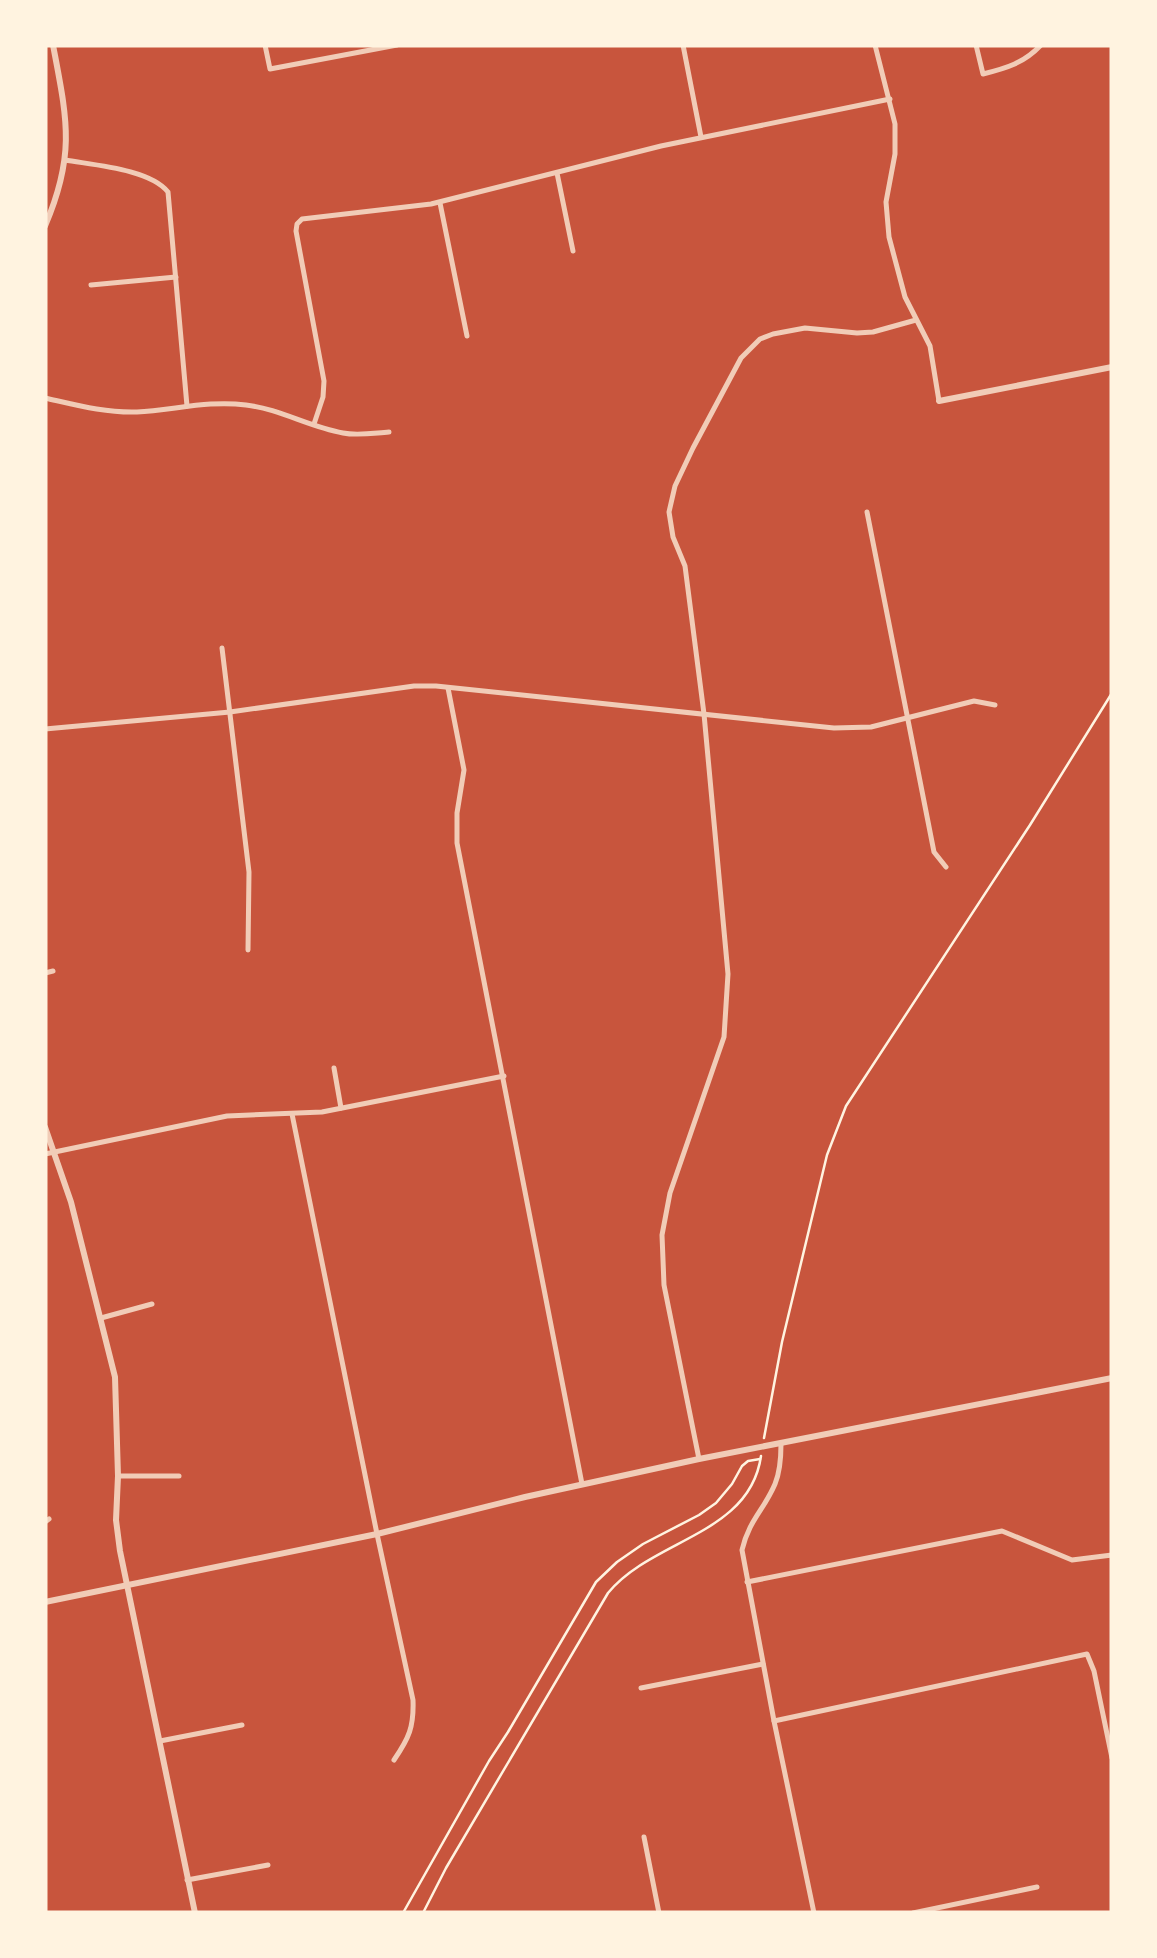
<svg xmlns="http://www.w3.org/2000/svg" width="1157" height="1958" viewBox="0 0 1157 1958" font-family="Manrope,sans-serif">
  <rect width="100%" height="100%" fill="#c8553d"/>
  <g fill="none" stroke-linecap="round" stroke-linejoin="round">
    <!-- path -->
    <g stroke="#fff3e0" stroke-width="2.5">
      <polyline points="764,1438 782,1342 827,1155 846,1106 1030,825 1112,693"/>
      <polyline points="403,1913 489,1761 508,1732 596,1582 617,1562 643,1544 699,1515 716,1503 732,1484 742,1466 748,1461 760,1459"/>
      <path d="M 423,1913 L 446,1868 L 608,1593 C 652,1539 750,1535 761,1456"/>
    </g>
    <!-- minor -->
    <g stroke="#f1ccb7" stroke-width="5">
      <polyline points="265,45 270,69 397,45"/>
      <polyline points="683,45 701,137"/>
      <polyline points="875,45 895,124 895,154 886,202 889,237 905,297 930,346 939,401"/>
      <path d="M 976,45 L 983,74 C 1007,68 1024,63 1041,45"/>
      <path d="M 65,160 C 93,165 150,169 168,192 L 187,406"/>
      <polyline points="557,173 573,251"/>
      <polyline points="440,203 467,336"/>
      <polyline points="91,285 176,277"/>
      <path d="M 45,398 C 76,405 105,413 137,412 C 174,410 209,400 246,405 C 280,409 309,427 343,433 C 358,436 374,433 389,432"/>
      <polyline points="314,424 323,397 324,381 296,231 297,224 302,219 431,204 661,146 890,99"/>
      <polyline points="867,512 934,852 946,867"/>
      <polyline points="222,648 249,872 248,950"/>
      <polyline points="448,688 464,770 457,813 457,843 582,1484"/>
      <polyline points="45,729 230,712 414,686 436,686 834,728 871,727 974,701 995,705"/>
      <polyline points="45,973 53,971"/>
      <polyline points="334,1068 341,1108"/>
      <path d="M 292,1114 L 377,1534 L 413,1700 C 414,1727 409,1738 394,1760"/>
      <polyline points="45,1154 227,1116 322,1112 504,1076"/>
      <polyline points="101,1318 152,1304"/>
      <path d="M 781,1444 C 781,1458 780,1472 775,1484 C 764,1510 749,1520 742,1550 L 774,1721 L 814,1913"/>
      <polyline points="699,1459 664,1285 662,1235 670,1193 724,1037 728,974 704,714 685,566 673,537 669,512 675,486 693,448 741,358 760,339 773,334 805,328 857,333 873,332 916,320"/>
      <polyline points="118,1476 179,1476"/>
      <polyline points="45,1522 49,1519"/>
      <polyline points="747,1582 1002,1531 1072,1560 1112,1555"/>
      <polyline points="641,1688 763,1664"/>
      <polyline points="774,1721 1087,1654 1094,1671 1112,1758"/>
      <polyline points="160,1741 242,1725"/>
      <polyline points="644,1837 659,1913"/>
      <polyline points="187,1880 268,1865"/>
      <polyline points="913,1913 1037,1887"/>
    </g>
    <!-- tertiary -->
    <g stroke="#f1ccb7" stroke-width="6">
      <path d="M 45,226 C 76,154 67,119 53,45"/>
      <polyline points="939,401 1112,367"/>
      <polyline points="45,1127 71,1202 115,1377 118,1476 116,1520 120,1551 195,1913"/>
      <polyline points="45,1602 377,1534 525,1497 699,1459 1112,1378"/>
    </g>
  </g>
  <!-- border -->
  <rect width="1157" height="1958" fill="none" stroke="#fff3e0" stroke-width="95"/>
</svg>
